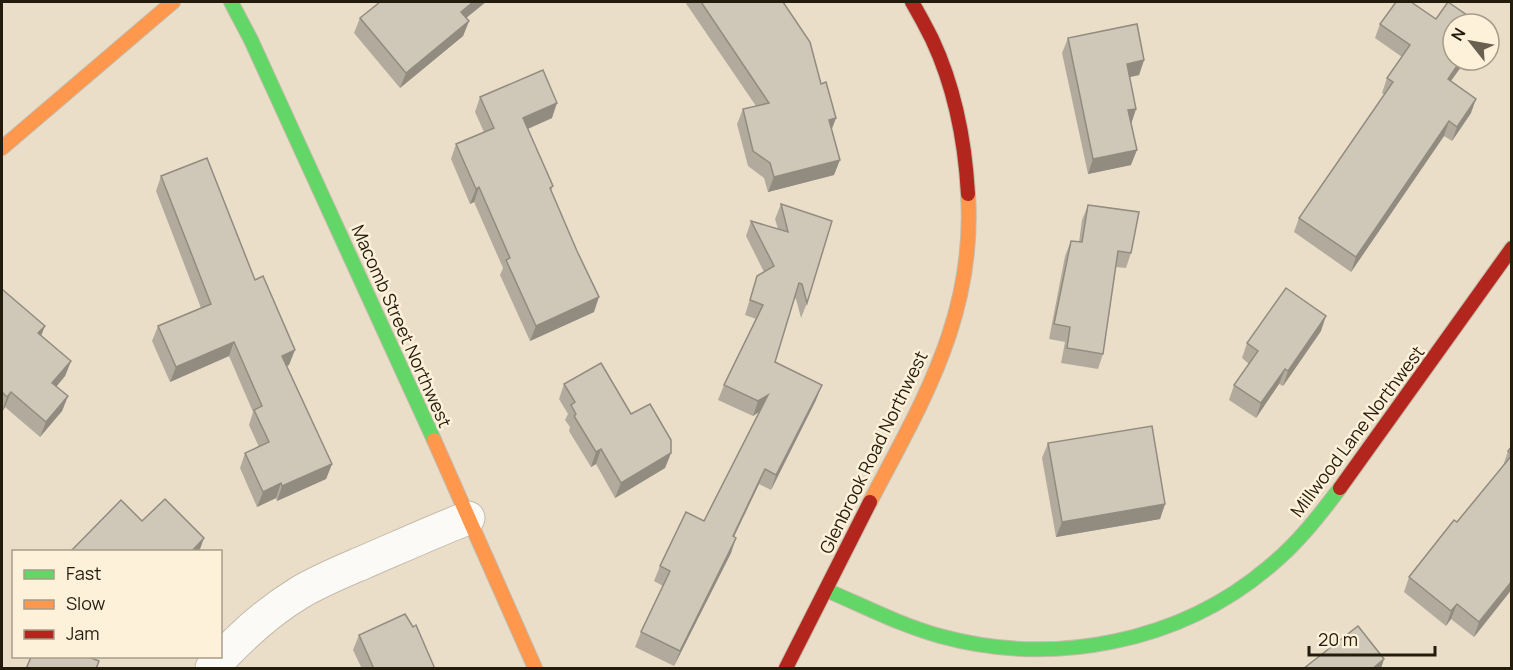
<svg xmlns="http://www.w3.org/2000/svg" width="1513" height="670" viewBox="0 0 1513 670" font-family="Manrope,sans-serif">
  <rect width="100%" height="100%" fill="#eadec9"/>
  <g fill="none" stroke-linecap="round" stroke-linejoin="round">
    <!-- street casing -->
    <g stroke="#c3baa9" stroke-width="35">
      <path id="street" d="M 212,668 C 238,639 266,613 299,593 C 319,581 341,572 362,563 C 397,548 432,532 468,518"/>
    </g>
    <!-- fast casing -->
    <g stroke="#c3baa9" stroke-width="16">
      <g id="fast">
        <polyline points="231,2 251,40 434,440"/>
        <path d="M 826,590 C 864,606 900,625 940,636 C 1053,667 1180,643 1270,566 C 1297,544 1319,516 1340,488"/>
      </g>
    </g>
    <!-- slow casing -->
    <g stroke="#c3baa9" stroke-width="16">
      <g id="slow">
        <polyline points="2,148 173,2"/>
        <polyline points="434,440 535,668"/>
        <path d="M 870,502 C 898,448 930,393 949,335 C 964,290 971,241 968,194"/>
      </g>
    </g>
    <!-- jam casing -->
    <g stroke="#c3baa9" stroke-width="16">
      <g id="jam">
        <path d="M 912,2 C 919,14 926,27 932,39 C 955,88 965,141 968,194"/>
        <polyline points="1340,488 1512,248"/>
        <polyline points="786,668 870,502"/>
      </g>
    </g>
    <!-- street -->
    <use href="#street" stroke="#fcfaf7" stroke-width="33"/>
    <!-- fast -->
    <use href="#fast" stroke="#63d668" stroke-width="14"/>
    <!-- slow -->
    <use href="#slow" stroke="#ff974d" stroke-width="14"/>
    <!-- jam -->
    <use href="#jam" stroke="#b3261e" stroke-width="14"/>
  </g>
  <!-- wall -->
  <g fill="#b2ab9d">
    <polygon points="685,2 783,2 836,118 832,129 834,175 768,192 764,178 748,166 737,124 743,109 756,106"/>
    <polygon points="360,18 466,18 469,21 463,36 400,88 354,33"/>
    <polygon points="1380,24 1453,60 1466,60 1451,81 1471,113 1452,141 1444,136 1351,272 1294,232 1299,218 1385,95 1382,93 1387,78 1402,57 1375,38"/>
    <polygon points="1068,38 1144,60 1139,75 1130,77 1136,109 1131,124 1131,165 1088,174 1062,53"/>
    <polygon points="480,97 552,118 528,129 553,186 551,191 594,312 530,341 500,275 503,268 474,202 470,204 451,159 456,144 484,132 475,112"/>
    <polygon points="161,176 289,365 286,366 332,464 326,479 277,501 276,498 257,507 240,468 245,453 259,447 249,425 253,412 229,356 170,382 152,341 158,326 201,308 156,191"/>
    <polygon points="781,204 807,303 801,318 796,299 794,298 775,362 816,400 771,490 759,484 734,537 731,553 674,666 635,647 641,632 663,586 654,581 660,566 704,521 759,412 753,416 718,400 724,385 756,319 745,315 757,276 764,272 746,236 751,221 778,229 775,219"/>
    <polygon points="1088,205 1131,253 1126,268 1116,267 1103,354 1098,369 1061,363 1065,342 1049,339 1065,256 1071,241 1079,242 1082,220"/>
    <polygon points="2,291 41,336 71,361 65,376 56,387 68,396 62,411 40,437 5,407 2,412"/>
    <polygon points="1321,331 1283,386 1279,384 1256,418 1229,400 1234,385 1249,364 1242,358 1247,343"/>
    <polygon points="564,384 631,414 671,453 665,468 615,498 596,464 591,467 569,431 570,427 565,420 568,414 559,399"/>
    <polygon points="1048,443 1165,504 1160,519 1056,537 1042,458"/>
    <polygon points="1512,446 1512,589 1474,637 1451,619 1446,626 1404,592 1409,577 1457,522 1503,466 1508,451"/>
    <polygon points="359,635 435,669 362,669 353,650"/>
  </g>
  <!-- shaded-wall -->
  <g fill="#918b80">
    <polygon points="473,2 486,2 455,27 461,12"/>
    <polygon points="469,21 463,36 400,88 406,73"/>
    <polygon points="1144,60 1139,75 1121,79 1127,64"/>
    <polygon points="1461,60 1466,60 1442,93 1448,79"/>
    <polygon points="1476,99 1471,113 1452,141 1457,127"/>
    <polygon points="557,103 552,118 518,133 523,118"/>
    <polygon points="1136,109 1131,124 1128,110"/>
    <polygon points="836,118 830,133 829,120"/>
    <polygon points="1449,121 1444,136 1351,272 1356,257"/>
    <polygon points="1137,150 1131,165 1088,174 1093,159"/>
    <polygon points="840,160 834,175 768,192 774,177"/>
    <polygon points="479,187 474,202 470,204 476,189"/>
    <polygon points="599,297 594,312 530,341 536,326"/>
    <polygon points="1326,316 1321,331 1283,386 1288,371"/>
    <polygon points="45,326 39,341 38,333"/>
    <polygon points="234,342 229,356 170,382 176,367"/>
    <polygon points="295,350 289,365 276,371 282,356"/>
    <polygon points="71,361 65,376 47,398 52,383"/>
    <polygon points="1285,369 1279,384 1256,418 1261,403"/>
    <polygon points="822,385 816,400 771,490 776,475"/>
    <polygon points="11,392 5,407 2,412 7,397"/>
    <polygon points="768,395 762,410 753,416 758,401"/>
    <polygon points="68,396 62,411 40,437 46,422"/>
    <polygon points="601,449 596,464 591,467 596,452"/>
    <polygon points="671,453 665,468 615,498 621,483"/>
    <polygon points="332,464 326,479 277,501 282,486"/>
    <polygon points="765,469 759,484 727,551 733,536"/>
    <polygon points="281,483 276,498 257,507 263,492"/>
    <polygon points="1165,504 1160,519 1056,537 1062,522"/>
    <polygon points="204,538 199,552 191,552"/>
    <polygon points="736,538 731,553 674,666 680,651"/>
    <polygon points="1512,581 1512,589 1474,637 1479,622"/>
    <polygon points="1457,604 1451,619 1446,626 1451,611"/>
    <polygon points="1384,659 1381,669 1372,669"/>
  </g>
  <!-- building -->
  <g fill="#cfc7b7" stroke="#918b80" stroke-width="1.5">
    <polygon points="380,2 473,2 461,12 469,21 406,73 360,18"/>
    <polygon points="701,2 783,2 810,42 821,84 826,82 836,118 829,120 840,160 774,177 770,163 753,151 743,109 769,103"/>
    <polygon points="1396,2 1411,2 1436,19 1448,2 1480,24 1453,24 1453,60 1461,60 1448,79 1476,99 1457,127 1449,121 1356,257 1299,218 1393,82 1387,78 1410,45 1380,24"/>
    <polygon points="1137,24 1144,60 1127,64 1136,109 1128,110 1137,150 1093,159 1068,38"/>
    <polygon points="543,70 557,103 523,118 553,186 550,188 577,251 599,297 536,326 506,260 510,258 479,187 476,189 456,144 494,128 480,97"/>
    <polygon points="207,158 255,280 263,276 295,350 282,356 332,464 282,486 281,483 263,492 245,453 269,442 254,410 262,406 234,342 176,367 158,326 211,304 161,176"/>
    <polygon points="781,204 832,221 807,303 802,284 799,283 775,362 822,385 776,475 765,469 733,536 736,538 680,651 641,632 670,571 660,566 686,512 704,521 768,395 758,401 724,385 763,305 750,300 757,276 774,266 751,221 788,232"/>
    <polygon points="1088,205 1139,212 1131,253 1118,251 1103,354 1067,348 1070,327 1054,324 1071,241 1082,242"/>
    <polygon points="1286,288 1326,316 1288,371 1285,369 1261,403 1234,385 1258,351 1247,343"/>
    <polygon points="3,290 45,326 38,333 71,361 52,383 68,396 46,422 11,392 7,397 2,392 2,291"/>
    <polygon points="601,363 631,414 650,404 671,440 671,453 621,483 601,449 596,452 574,416 576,414 571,405 575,402 564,384"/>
    <polygon points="1152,426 1165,504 1062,522 1048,443"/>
    <polygon points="1512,446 1512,454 1508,451"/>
    <polygon points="1512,455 1512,581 1479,622 1457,604 1451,611 1409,577 1454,520 1457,522"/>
    <polygon points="165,499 204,538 191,552 70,552 121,500 142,521"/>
    <polygon points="405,614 413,627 416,625 435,669 374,669 359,635"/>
    <polygon points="1358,626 1384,659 1372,669 1303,669"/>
    <polygon points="31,657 89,657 99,661 96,669 26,669"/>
  </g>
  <g text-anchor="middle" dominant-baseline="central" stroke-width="5" stroke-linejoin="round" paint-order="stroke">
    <!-- street labels -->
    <g font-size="18" fill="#231c0d" stroke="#fdf1da">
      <text transform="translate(402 326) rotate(66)">Macomb Street Northwest</text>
      <text transform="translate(1357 431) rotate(-53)">Millwood Lane Northwest</text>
      <text transform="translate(873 452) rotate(-64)">Glenbrook Road Northwest</text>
    </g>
  </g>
  <!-- border -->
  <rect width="1513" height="670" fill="none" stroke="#231c0d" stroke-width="6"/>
  <!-- legend -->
  <rect x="12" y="550" width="210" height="108" fill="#fdf1da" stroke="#a69c88" stroke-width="1.5"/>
  <rect x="24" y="570" width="30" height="9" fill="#63d668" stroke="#a69c88" stroke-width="1.5"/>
  <text x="66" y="580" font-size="18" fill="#231c0d">Fast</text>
  <rect x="24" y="600" width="30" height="9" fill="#ff974d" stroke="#a69c88" stroke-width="1.5"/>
  <text x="66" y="610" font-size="18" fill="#231c0d">Slow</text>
  <rect x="24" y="630" width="30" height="9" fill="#b3261e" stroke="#a69c88" stroke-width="1.5"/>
  <text x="66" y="640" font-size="18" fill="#231c0d">Jam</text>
  <!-- north arrow -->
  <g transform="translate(1471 42) rotate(301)"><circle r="28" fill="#fdf1da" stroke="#a69c88" stroke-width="1.5"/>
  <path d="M0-4.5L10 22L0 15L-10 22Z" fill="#69604f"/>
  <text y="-9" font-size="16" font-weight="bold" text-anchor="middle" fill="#231c0d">N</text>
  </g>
  <!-- scale -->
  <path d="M1309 646v9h126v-9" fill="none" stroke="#231c0d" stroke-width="3"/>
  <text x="1318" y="646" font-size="18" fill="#231c0d" stroke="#fdf1da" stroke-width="4.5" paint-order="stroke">20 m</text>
</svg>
